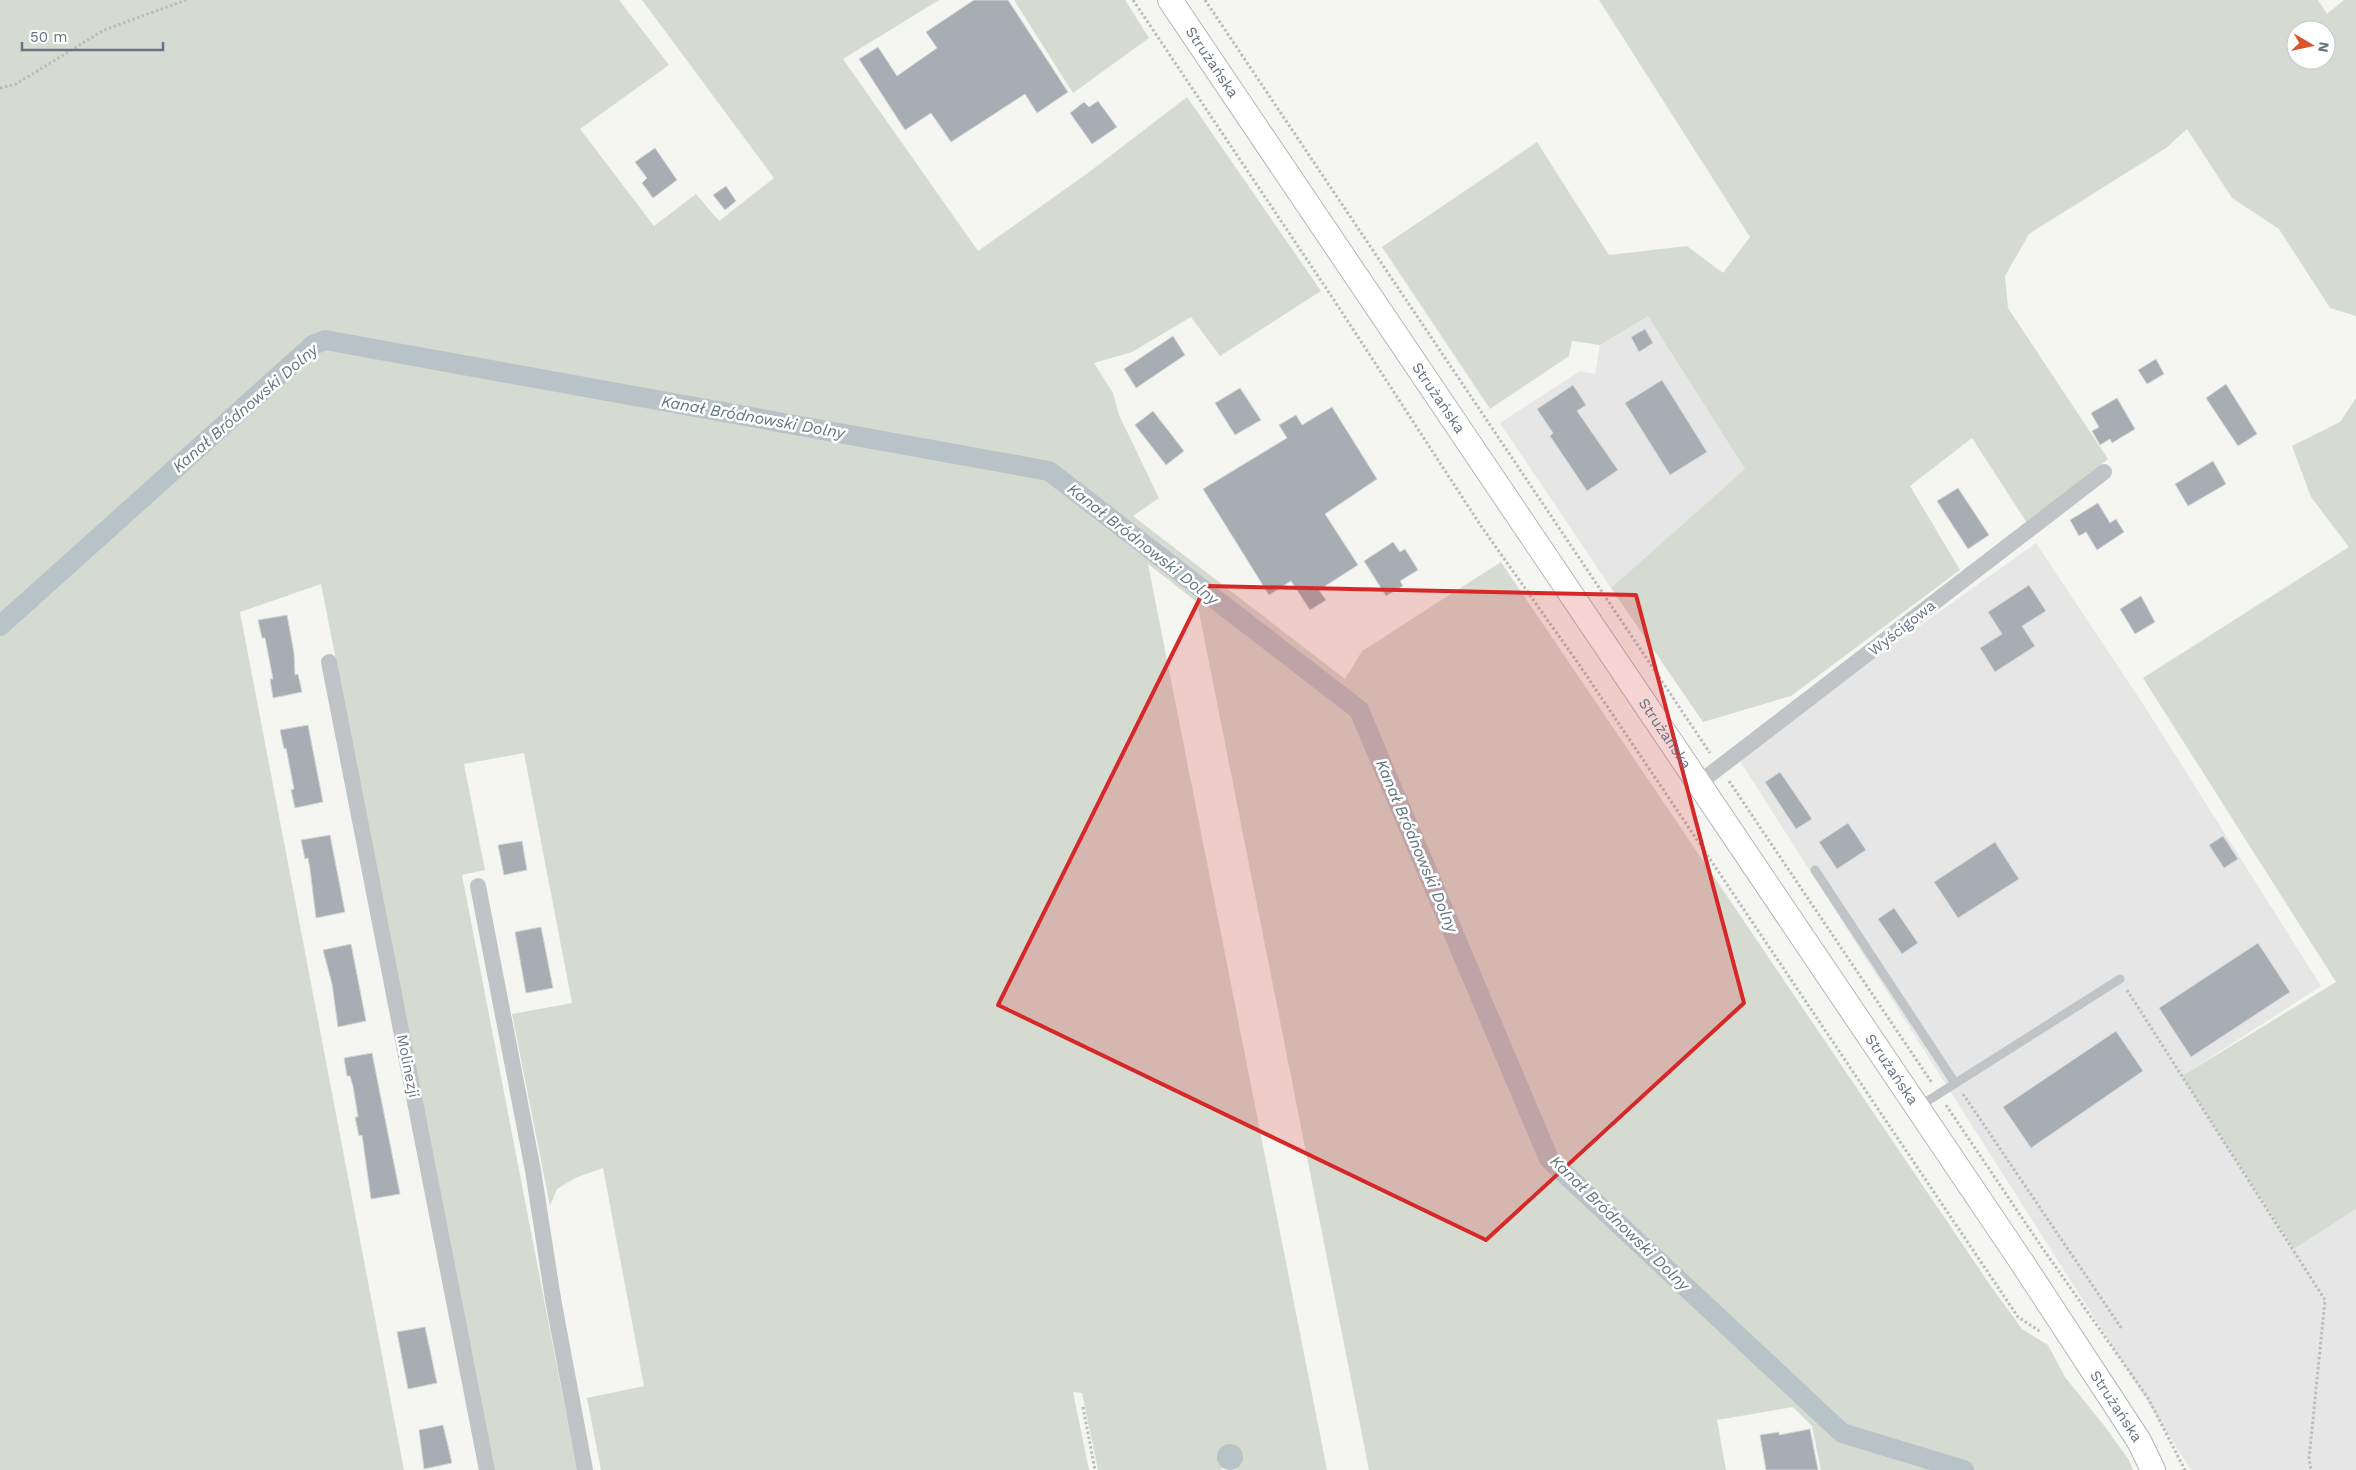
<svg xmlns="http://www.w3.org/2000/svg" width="2356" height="1470" viewBox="0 0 2356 1470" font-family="'Work Sans',sans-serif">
  <rect width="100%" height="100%" fill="#f5f5f1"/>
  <!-- built -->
  <g fill="#e5e6e5">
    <polygon points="1648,315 1745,469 1611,588 1500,423 1580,371 1595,374 1600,345"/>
    <polygon points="2036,543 2145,707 2321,986 2182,1076 2294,1249 2356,1209 2356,1470 2191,1470 1737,756"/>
  </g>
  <!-- green -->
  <g fill="#d6dbd2" fill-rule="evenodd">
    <polygon points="0,0 619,0 669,65 580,129 654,226 696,194 719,221 774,178 642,0 939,0 843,59 978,251 1088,173 1187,97 1321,291 1220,356 1191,317 1132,352 1094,363 1113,393 1119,415 1159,498 1133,516 1345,679 1362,651 1501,562 1988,1282 2022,1329 2048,1345 2065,1377 2106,1428 2129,1460 2133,1470 1821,1470 1812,1426 1793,1407 1717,1420 1726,1470 1369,1470 1197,602 1148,564 1327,1470 1234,1470 1238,1468 1221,1468 1223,1470 1098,1470 1082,1393 1073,1392 1089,1470 601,1470 587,1398 644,1386 603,1168 575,1178 557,1189 550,1206 512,1014 572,1003 524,753 464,764 485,870 462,875 577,1470 495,1470 321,584 240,612 404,1470 0,1470"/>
    <polygon points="1014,0 1125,0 1149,38 1073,93"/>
    <path d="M 1599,0 L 2318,0 L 2327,14 L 2344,0 L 2356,0 L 2356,316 L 2330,308 L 2279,229 L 2232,198 L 2187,129 L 2166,148 L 2029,234 L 2005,276 L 2008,308 L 2108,459 L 2027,523 L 1972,438 L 1910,486 L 1960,570 L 1791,696 L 1703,722 L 1611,588 L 1745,469 L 1648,316 L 1600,345 L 1572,341 L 1569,356 L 1490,409 L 1382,247 L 1537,142 L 1609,255 L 1687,246 L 1723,273 L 1750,237 ZM 2296,30 L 2326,30 L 2326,60 L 2296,60 Z"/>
    <polygon points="2356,398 2356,1209 2294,1249 2182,1076 2336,982 2143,678 2349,547 2311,497 2292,446 2340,422"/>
  </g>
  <!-- water -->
  <circle fill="#b8c3c7" cx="1230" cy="1457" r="13"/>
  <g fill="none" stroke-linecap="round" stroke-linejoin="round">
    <!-- canal -->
    <polyline stroke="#b8c3c7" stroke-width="20" points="0,626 313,345 325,340 1049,471 1359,710 1549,1159 1842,1433 1964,1470"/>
  </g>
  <!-- building -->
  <g fill="#a7aeb3" stroke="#d6d6d4">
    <polygon points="974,0 1008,0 1068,92 1037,113 1025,94 951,142 931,113 905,130 859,59 878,47 897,76 937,48 926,32"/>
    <polygon points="1098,101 1117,127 1092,144 1070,113 1084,102 1089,107"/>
    <polygon points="655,148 677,180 653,198 642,183 647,178 635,162"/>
    <polygon points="726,186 736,201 725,210 713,195"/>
    <polygon points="1645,329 1653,343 1639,352 1631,337"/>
    <polygon points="1173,336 1185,355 1136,388 1124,369"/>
    <polygon points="2156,359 2164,374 2147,384 2138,370"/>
    <polygon points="1662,380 1707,452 1670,475 1625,403"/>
    <polygon points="2226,384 2257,434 2238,446 2206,398"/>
    <polygon points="1573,385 1586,405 1577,411 1618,470 1587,491 1550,436 1553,433 1537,409"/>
    <polygon points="1240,388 1261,420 1235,435 1215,403"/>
    <polygon points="2117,398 2135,429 2112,443 2110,439 2100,445 2092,431 2099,427 2091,413"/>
    <polygon points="1332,407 1377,479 1325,514 1358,565 1319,590 1326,600 1310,610 1291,581 1269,595 1203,489 1287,438 1279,425 1296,415 1302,425"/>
    <polygon points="1153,411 1184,451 1166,465 1135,425"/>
    <polygon points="2213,461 2226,484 2188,506 2175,484"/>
    <polygon points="1958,488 1989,535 1968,549 1937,501"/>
    <polygon points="2098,503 2110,523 2116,519 2124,532 2097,550 2086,532 2079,536 2070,520"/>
    <polygon points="1393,542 1400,552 1405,549 1418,570 1400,581 1403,586 1386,596 1364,561"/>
    <polygon points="2029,585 2046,611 2022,626 2035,646 1995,672 1980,648 2002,634 1988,612"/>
    <polygon points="2141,596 2155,622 2135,634 2120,609"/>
    <polygon points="287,615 294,653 295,675 298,674 302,692 273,698 270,679 273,679 267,648 265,638 262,638 258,620"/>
    <polygon points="308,725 323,802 295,808 291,790 294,789 286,748 284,749 280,730"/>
    <polygon points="1780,772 1812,819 1796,829 1765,782"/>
    <polygon points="1848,823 1866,850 1837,869 1819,842"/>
    <polygon points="330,835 345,912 316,918 310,869 308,858 305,859 301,840"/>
    <polygon points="2223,836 2238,859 2224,868 2209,845"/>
    <polygon points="522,841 527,870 504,875 498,845"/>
    <polygon points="1995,842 2019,879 1958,918 1934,882"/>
    <polygon points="1894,908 1918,943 1902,954 1878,919"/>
    <polygon points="541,927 553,988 526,993 515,932"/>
    <polygon points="2258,943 2290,992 2191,1057 2159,1008"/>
    <polygon points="351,944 366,1021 338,1027 332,984 323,950"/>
    <polygon points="2116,1031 2143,1071 2031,1148 2003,1107"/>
    <polygon points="372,1053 400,1194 371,1199 362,1135 359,1136 355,1117 358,1117 353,1086 350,1076 347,1076 344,1058"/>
    <polygon points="425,1327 437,1383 408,1389 397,1332"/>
    <polygon points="443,1425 452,1463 424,1469 419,1430"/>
    <polygon points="1810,1429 1818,1470 1766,1470 1760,1435 1779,1432 1779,1435"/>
  </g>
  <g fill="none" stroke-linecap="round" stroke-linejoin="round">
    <!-- secondary casing -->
    <g stroke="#b3b7bb" stroke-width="26">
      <g id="secondary">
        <path id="s1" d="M 1170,0 L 2021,1261 L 2139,1441 L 2153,1470"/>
      </g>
    </g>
    <!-- path -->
    <g stroke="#babcbe" stroke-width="3" stroke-dasharray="2.5 2.5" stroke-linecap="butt">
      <polyline points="1133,0 1334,300 1481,526 1578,663 2018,1317 2041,1332"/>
      <polyline points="1205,0 1710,753"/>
      <polyline points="0,88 16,84 104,30 186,0"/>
      <polyline points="1729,781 1932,1083"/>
      <polyline points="2127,990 2325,1300 2309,1459 2311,1470"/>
      <polyline points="1963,1094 2122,1329"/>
      <polyline points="1946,1105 2041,1246 2148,1398 2185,1470"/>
      <polyline points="1083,1407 1095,1470"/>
    </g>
    <!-- lane -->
    <g stroke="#c0c4c7" stroke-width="9">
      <polyline points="1815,870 1955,1083"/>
      <polyline points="1918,1107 2120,979"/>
    </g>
    <!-- street -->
    <g stroke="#c0c4c7" stroke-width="16">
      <polyline points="329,662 487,1470"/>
      <polyline points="1699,783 2104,472"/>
      <polyline points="478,886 533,1170 553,1299 585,1470"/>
    </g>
    <!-- secondary -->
    <use href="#secondary" stroke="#fff" stroke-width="24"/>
  </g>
  <!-- marked area -->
  <path fill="#d62828" fill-opacity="0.2" stroke="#d62828" stroke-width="4" stroke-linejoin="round" d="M 1206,586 L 1636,595 L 1744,1003 L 1486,1240 L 998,1005 Z"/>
  <g text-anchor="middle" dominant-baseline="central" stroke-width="5" stroke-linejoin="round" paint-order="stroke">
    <!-- street labels -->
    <g font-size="15" fill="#657481" stroke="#fff">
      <text stroke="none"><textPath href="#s1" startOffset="75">Strużańska</textPath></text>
      <text stroke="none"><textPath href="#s1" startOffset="480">Strużańska</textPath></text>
      <text transform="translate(1902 628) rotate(-38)">Wyścigowa</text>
      <text stroke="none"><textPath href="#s1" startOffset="885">Strużańska</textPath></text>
      <text transform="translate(408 1066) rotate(79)">Molinezji</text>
      <text stroke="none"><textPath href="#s1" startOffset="1290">Strużańska</textPath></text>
      <text stroke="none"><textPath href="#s1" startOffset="1695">Strużańska</textPath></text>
    </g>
    <!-- water labels -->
    <g font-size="16" font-style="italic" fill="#61767e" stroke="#fff">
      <text transform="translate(245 408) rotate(-41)">Kanał Bródnowski Dolny</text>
      <text transform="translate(753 417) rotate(10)">Kanał Bródnowski Dolny</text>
      <text transform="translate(1143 544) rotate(38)">Kanał Bródnowski Dolny</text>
      <text transform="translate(1417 846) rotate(67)">Kanał Bródnowski Dolny</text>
      <text transform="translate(1620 1223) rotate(44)">Kanał Bródnowski Dolny</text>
    </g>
  </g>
  <!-- north arrow -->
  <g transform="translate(2311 45) rotate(99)"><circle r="24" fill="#ffffff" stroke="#c1c7cd"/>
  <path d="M0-4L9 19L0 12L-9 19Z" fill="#d9542c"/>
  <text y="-8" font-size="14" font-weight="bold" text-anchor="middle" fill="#657481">N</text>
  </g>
  <!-- scale -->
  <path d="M22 42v8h141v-8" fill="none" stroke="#657481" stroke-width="2.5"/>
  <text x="30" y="42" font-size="15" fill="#657481" stroke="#ffffff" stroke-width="4" paint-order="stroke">50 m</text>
</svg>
